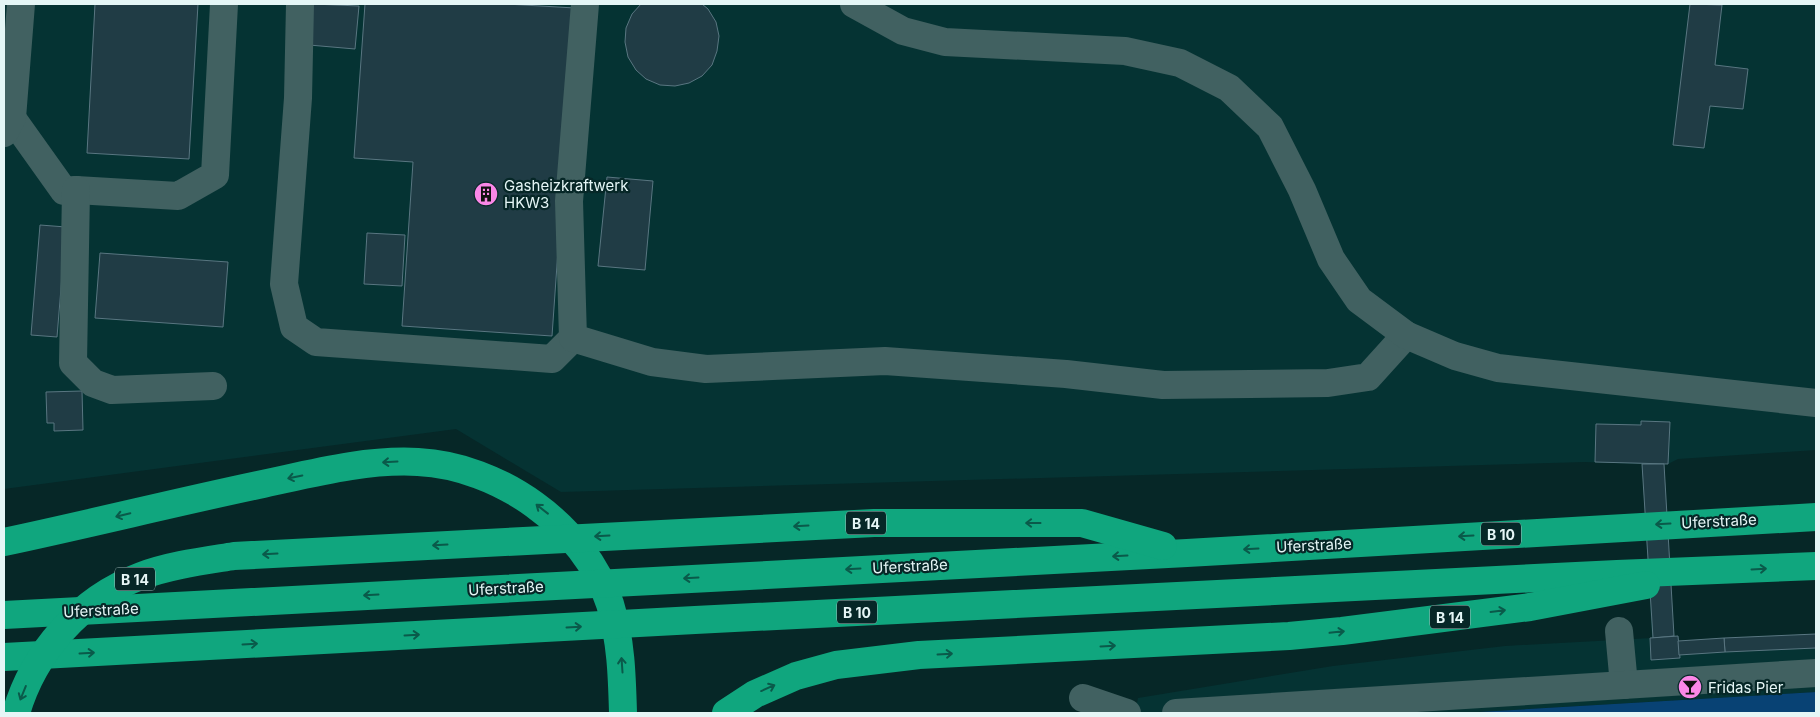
<svg xmlns="http://www.w3.org/2000/svg" width="1820" height="717" viewBox="0 0 1820 717" font-family="Inter,sans-serif">
  <rect width="100%" height="100%" fill="#062727"/>
  <!-- built -->
  <polygon fill="#053333" points="4,4 1816,4 1816,450 1678,459 1668,464 1664,464 1674,636 1678,636 1679,641 1816,634 1816,692 1462,713 1135,713 1138,698 1333,666 1505,646 1652,638 1642,464 1585,462 561,492 456,429 4,489"/>
  <!-- water -->
  <polygon fill="#084274" points="1816,692 1816,713 1462,713"/>
  <!-- building -->
  <g fill="#203c45" stroke="#597681">
    <polygon points="95,4 198,4 189,159 87,153"/>
    <polygon points="313,4 359,6 355,49 309,45"/>
    <polygon points="365,4 506,4 575,8 552,336 402,326 413,162 354,158"/>
    <polygon points="641,4 702,4 708,9 716,22 719,36 717,51 712,65 702,76 689,83 675,86 660,85 646,79 636,70 628,57 625,42 626,28 632,14"/>
    <polygon points="1690,4 1722,5 1715,65 1748,69 1743,109 1710,106 1704,148 1673,145"/>
    <polygon points="607,177 653,181 645,270 598,266"/>
    <polygon points="40,225 66,227 57,337 31,335"/>
    <polygon points="367,233 405,235 402,286 364,284"/>
    <polygon points="100,253 228,262 223,327 95,318"/>
    <polygon points="82,391 83,430 54,431 54,423 47,423 46,392"/>
    <polygon points="1641,421 1670,422 1668,464 1595,462 1596,424 1641,425"/>
    <polygon points="1642,464 1664,464 1674,636 1653,638"/>
    <polygon points="1816,634 1816,648 1725,652 1724,638"/>
    <polygon points="1678,636 1680,658 1651,660 1650,638"/>
    <polygon points="1724,638 1725,652 1679,655 1678,641"/>
  </g>
  <g fill="none" stroke-linecap="round" stroke-linejoin="round">
    <!-- minor -->
    <g stroke="#416161" stroke-width="28">
      <polyline points="300,4 298,98 284,284 294,327 316,342 552,359 573,338"/>
      <polyline points="585,4 569,201 573,338 652,362 706,369 885,361 1066,374 1163,385 1328,383 1368,377 1406,335"/>
      <polyline points="854,4 903,31 945,42 1125,51 1180,63 1229,88 1270,127 1302,190 1331,259 1359,300 1406,335 1455,356 1498,368 1816,403"/>
      <polyline points="12,118 64,191 76,190 178,196 215,175 224,4"/>
      <polyline points="4,133 12,118 21,4"/>
      <polyline points="76,190 73,363 93,383 112,390 213,386"/>
      <polyline points="1619,631 1624,685"/>
      <polyline points="1083,698 1127,713"/>
      <polyline points="1176,713 1816,673"/>
    </g>
    <!-- highway -->
    <g stroke="#10a67e" stroke-width="28">
      <path d="M 4,542 C 89,524 173,503 258,485 C 310,474 364,459 418,462 C 499,466 584,525 610,604 C 621,640 622,676 623,713"/>
      <polyline points="4,615 1187,553 1816,517"/>
      <polyline points="4,657 695,620 1617,574 1816,566"/>
      <path d="M 16,713 C 34,652 80,599 141,576 C 171,565 203,561 234,556 L 874,523 L 1082,523 L 1163,546"/>
      <polyline points="726,713 755,694 796,676 836,665 919,655 1289,636 1342,631 1530,607 1646,585"/>
    </g>
  </g>
  <!-- one-way arrows -->
  <defs><path id="oneway-shaft" d="M-6 0H5M1.5-3L5.5 0L1.5 3" fill="none" stroke-width="1.6" stroke-linecap="round" stroke-linejoin="round" transform="scale(1.25)"/></defs>
  <g stroke="#0a5a4a">
    <use href="#oneway-shaft" transform="translate(390 462) rotate(177)"/>
    <use href="#oneway-shaft" transform="translate(295 477) rotate(168)"/>
    <use href="#oneway-shaft" transform="translate(542 509) rotate(-142)"/>
    <use href="#oneway-shaft" transform="translate(123 515) rotate(167)"/>
    <use href="#oneway-shaft" transform="translate(1033 523) rotate(-180)"/>
    <use href="#oneway-shaft" transform="translate(1663 524) rotate(177)"/>
    <use href="#oneway-shaft" transform="translate(801 526) rotate(177)"/>
    <use href="#oneway-shaft" transform="translate(602 536) rotate(177)"/>
    <use href="#oneway-shaft" transform="translate(1466 536) rotate(177)"/>
    <use href="#oneway-shaft" transform="translate(440 545) rotate(177)"/>
    <use href="#oneway-shaft" transform="translate(1251 549) rotate(177)"/>
    <use href="#oneway-shaft" transform="translate(270 554) rotate(177)"/>
    <use href="#oneway-shaft" transform="translate(1120 556) rotate(177)"/>
    <use href="#oneway-shaft" transform="translate(853 569) rotate(177)"/>
    <use href="#oneway-shaft" transform="translate(1759 569) rotate(-3)"/>
    <use href="#oneway-shaft" transform="translate(691 578) rotate(177)"/>
    <use href="#oneway-shaft" transform="translate(371 595) rotate(177)"/>
    <use href="#oneway-shaft" transform="translate(1498 611) rotate(-7)"/>
    <use href="#oneway-shaft" transform="translate(574 627) rotate(-3)"/>
    <use href="#oneway-shaft" transform="translate(1337 632) rotate(-6)"/>
    <use href="#oneway-shaft" transform="translate(412 635) rotate(-3)"/>
    <use href="#oneway-shaft" transform="translate(250 644) rotate(-3)"/>
    <use href="#oneway-shaft" transform="translate(1108 646) rotate(-3)"/>
    <use href="#oneway-shaft" transform="translate(87 653) rotate(-3)"/>
    <use href="#oneway-shaft" transform="translate(945 654) rotate(-3)"/>
    <use href="#oneway-shaft" transform="translate(622 665) rotate(-94)"/>
    <use href="#oneway-shaft" transform="translate(768 688) rotate(-24)"/>
    <use href="#oneway-shaft" transform="translate(23 693) rotate(112)"/>
  </g>
  <!-- icons -->
  <defs>
    <g id="building-disc" transform="scale(1.25)"><circle r="9.5" fill="#fa87e7" stroke="#062727"/><path d="M-4-6H4V6H1V3H-1V6H-4ZM-2.5-4.3h1.7v1.8h-1.7ZM.8-4.3h1.7v1.8H.8ZM-2.5-1h1.7V.8h-1.7ZM.8-1h1.7V.8H.8Z" fill="#111"/></g>
    <g id="bar-disc" transform="scale(1.25)"><circle r="9.5" fill="#fa87e7" stroke="#062727"/><path d="M-6-5H6L.8 .8V4.5H3.5V6h-7V4.5H-.8V.8Z" fill="#111"/></g>
  </defs>
  <g fill-rule="evenodd">
    <use href="#building-disc" x="486" y="194"/>
    <use href="#bar-disc" x="1690" y="687"/>
  </g>
  <g text-anchor="middle" dominant-baseline="central" stroke-width="4.5" stroke-linejoin="round" paint-order="stroke">
    <!-- shield labels -->
    <g fill="#062727" stroke="#a2b8b8" stroke-width="1">
      <rect x="846" y="511.5" width="40" height="23" rx="4"/>
      <rect x="1481" y="522.5" width="40" height="23" rx="4"/>
      <rect x="115" y="567.5" width="40" height="23" rx="4"/>
      <rect x="837" y="600.5" width="40" height="23" rx="4"/>
      <rect x="1430" y="605.5" width="40" height="23" rx="4"/>
    </g>
    <g font-size="14" font-weight="bold" fill="#e5f6f6">
      <text x="866" y="523">B 14</text>
      <text x="1501" y="534">B 10</text>
      <text x="135" y="579">B 14</text>
      <text x="857" y="612">B 10</text>
      <text x="1450" y="617">B 14</text>
    </g>
    <!-- poi labels -->
    <g font-size="15" fill="#e5f6f6" stroke="#062727" text-anchor="start">
      <text x="504" y="185">Gasheizkraftwerk<tspan x="504" dy="17">HKW3</tspan></text>
      <text x="1708" y="687">Fridas Pier</text>
    </g>
    <!-- street labels -->
    <g font-size="15" fill="#e5f6f6" stroke="#062727">
      <text transform="translate(1719 521) rotate(-3)">Uferstraße</text>
      <text transform="translate(1314 545) rotate(-3)">Uferstraße</text>
      <text transform="translate(910 566) rotate(-3)">Uferstraße</text>
      <text transform="translate(506 588) rotate(-3)">Uferstraße</text>
      <text transform="translate(101 610) rotate(-3)">Uferstraße</text>
    </g>
  </g>
  <!-- border -->
  <rect width="1820" height="717" fill="none" stroke="#e5f6f6" stroke-width="10"/>
</svg>
